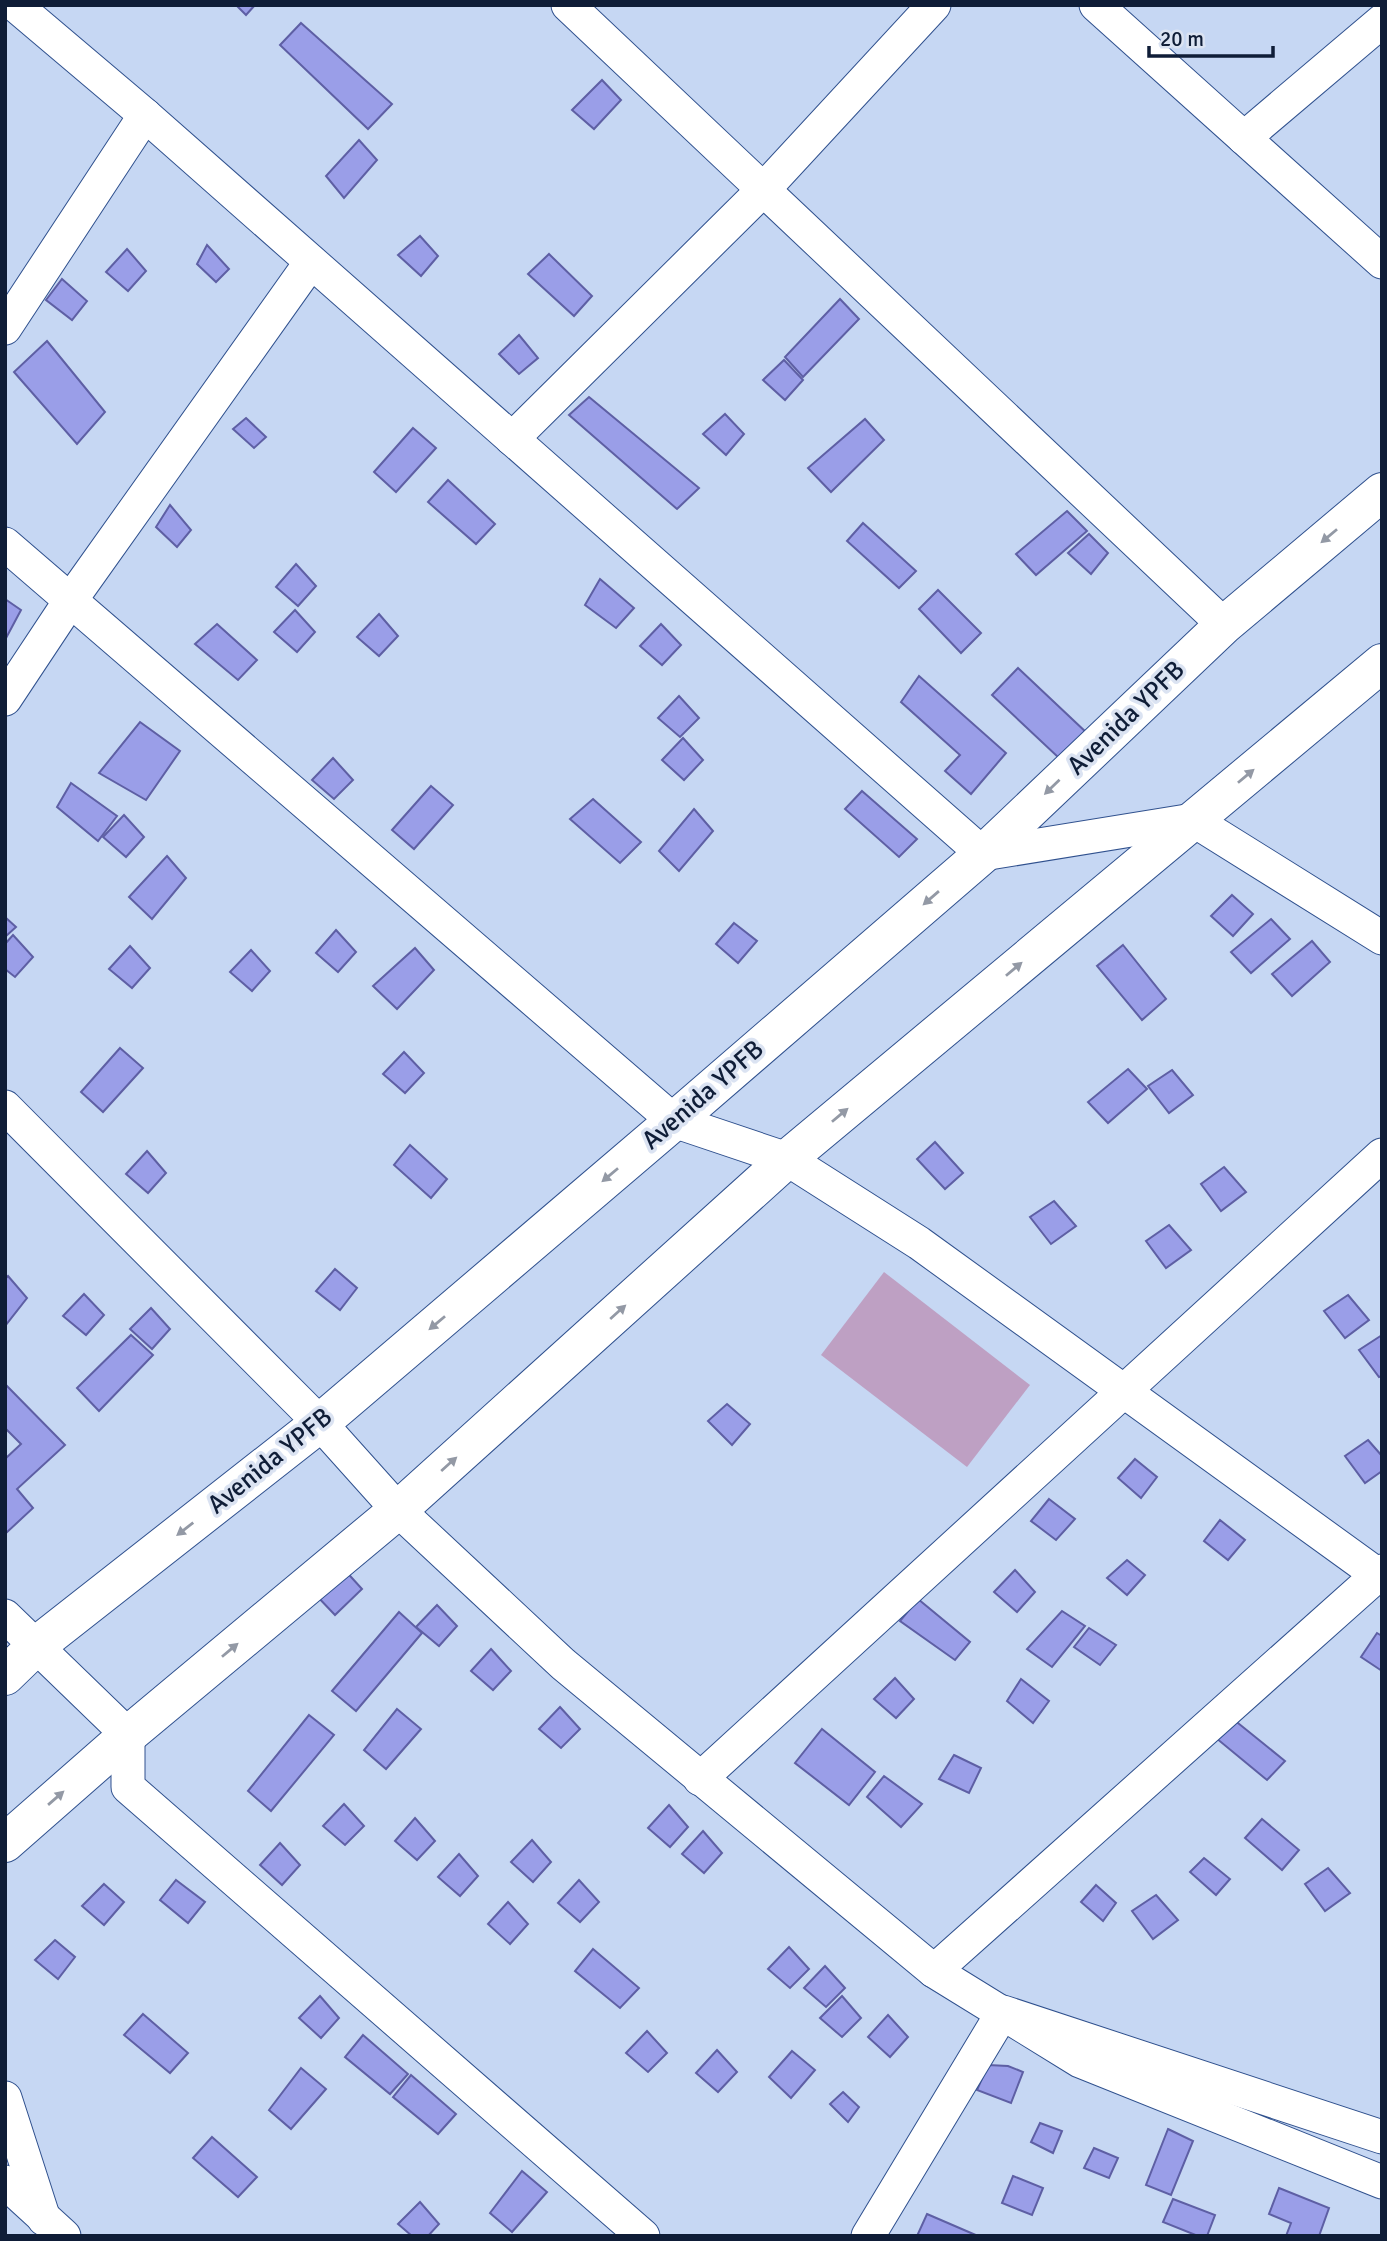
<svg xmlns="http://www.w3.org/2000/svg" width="1387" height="2241" viewBox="0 0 1387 2241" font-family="Signika,sans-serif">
  <rect width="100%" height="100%" fill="#c6d7f3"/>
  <!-- green -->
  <polygon fill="#bea0c3" points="884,1272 1030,1385 967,1467 821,1355"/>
  <!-- building -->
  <g fill="#9a9ee8" stroke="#5e5fa4" stroke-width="2">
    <polygon points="236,5 255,5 246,15"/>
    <polygon points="301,23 392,104 368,129 280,45"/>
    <polygon points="602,80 621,100 594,129 572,110"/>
    <polygon points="359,140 377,160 344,198 326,176"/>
    <polygon points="420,236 438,256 421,276 398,255"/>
    <polygon points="207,245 229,269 216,282 197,264"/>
    <polygon points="127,249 146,271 128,291 106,272"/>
    <polygon points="549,254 592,296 574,316 528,274"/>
    <polygon points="62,279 87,301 72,320 46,300"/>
    <polygon points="840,299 859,319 803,377 785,357"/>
    <polygon points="519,335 538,358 519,374 499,354"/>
    <polygon points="47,341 105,412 77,444 14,372"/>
    <polygon points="784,360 803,380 785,400 763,380"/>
    <polygon points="589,397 699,488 677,509 569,415"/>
    <polygon points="725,414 744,434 726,455 703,434"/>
    <polygon points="246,418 266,437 254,448 233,429"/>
    <polygon points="865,419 884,440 831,492 808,468"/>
    <polygon points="413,428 436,448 396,492 374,472"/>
    <polygon points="448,480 495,524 476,544 428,502"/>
    <polygon points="170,505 191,530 177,547 156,527"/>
    <polygon points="1067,511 1087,531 1036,575 1016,554"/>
    <polygon points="863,523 916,571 899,588 847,541"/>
    <polygon points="1089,534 1108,553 1091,574 1068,553"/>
    <polygon points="296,564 316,586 298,606 276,587"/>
    <polygon points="600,579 634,608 616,628 585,605"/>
    <polygon points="938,590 981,633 961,653 919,609"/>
    <polygon points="5,599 21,610 5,640"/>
    <polygon points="295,610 315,632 297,652 274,632"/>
    <polygon points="379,614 398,636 379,656 357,637"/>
    <polygon points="217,624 257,660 238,680 195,644"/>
    <polygon points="661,624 681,645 662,665 640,646"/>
    <polygon points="1018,668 1089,735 1059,758 992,695"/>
    <polygon points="919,676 1006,753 971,794 945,771 960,755 901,702"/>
    <polygon points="679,696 699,718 680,737 658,718"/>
    <polygon points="140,722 180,751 146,800 99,773"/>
    <polygon points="683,738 703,760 684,780 662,760"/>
    <polygon points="333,758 353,780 334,799 312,780"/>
    <polygon points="71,783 117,816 98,841 57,807"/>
    <polygon points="431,786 453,805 414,849 392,830"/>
    <polygon points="862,791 917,839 899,857 845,809"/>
    <polygon points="593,799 641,842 620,863 570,819"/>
    <polygon points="694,809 713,831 679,871 659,851"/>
    <polygon points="124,815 144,837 126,857 103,837"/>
    <polygon points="167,856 186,878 152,919 129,897"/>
    <polygon points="1232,895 1253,914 1233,936 1211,916"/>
    <polygon points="5,917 16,927 5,937"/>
    <polygon points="1271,919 1290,939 1251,973 1231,952"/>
    <polygon points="734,923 757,941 738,963 716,944"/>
    <polygon points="336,930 356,952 338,972 316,953"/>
    <polygon points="13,935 33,957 15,977 5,969 5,944"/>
    <polygon points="1312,941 1330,962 1292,996 1272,974"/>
    <polygon points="1123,945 1166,999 1142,1020 1097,966"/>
    <polygon points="130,946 150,968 132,988 109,969"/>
    <polygon points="415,948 434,970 397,1009 373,986"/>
    <polygon points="251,950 270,971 252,991 230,972"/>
    <polygon points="120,1048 143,1068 103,1112 81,1092"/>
    <polygon points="404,1052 424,1073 405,1093 383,1074"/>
    <polygon points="1128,1069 1147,1089 1108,1123 1088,1102"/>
    <polygon points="1172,1070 1193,1095 1169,1113 1148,1086"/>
    <polygon points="935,1142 963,1173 945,1189 917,1159"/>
    <polygon points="410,1145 447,1179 431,1198 394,1165"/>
    <polygon points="147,1151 166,1173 148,1193 126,1174"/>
    <polygon points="1224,1167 1246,1192 1221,1211 1201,1184"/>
    <polygon points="1054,1201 1076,1226 1051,1244 1030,1217"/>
    <polygon points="1169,1225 1191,1250 1166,1268 1146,1241"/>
    <polygon points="335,1269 357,1288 340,1310 316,1291"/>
    <polygon points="8,1276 27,1298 5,1326 5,1279"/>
    <polygon points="84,1294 104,1315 86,1335 63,1316"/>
    <polygon points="1348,1295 1369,1320 1345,1338 1324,1311"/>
    <polygon points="151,1308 170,1329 152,1349 130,1329"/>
    <polygon points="131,1335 153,1355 99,1411 77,1388"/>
    <polygon points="1382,1335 1382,1376 1379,1377 1359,1350"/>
    <polygon points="5,1384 65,1445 17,1489 33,1508 5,1534 5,1459 21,1444 5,1428"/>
    <polygon points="727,1404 750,1424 732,1445 708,1421"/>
    <polygon points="1368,1440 1382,1456 1382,1471 1365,1483 1345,1456"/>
    <polygon points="1135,1459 1157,1477 1141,1498 1118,1478"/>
    <polygon points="1049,1499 1075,1519 1056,1540 1031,1521"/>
    <polygon points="1220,1520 1245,1540 1228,1560 1204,1541"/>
    <polygon points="1127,1560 1145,1575 1127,1595 1107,1578"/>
    <polygon points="342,1567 362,1589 335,1615 314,1593"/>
    <polygon points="1015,1570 1035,1592 1017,1612 994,1592"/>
    <polygon points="918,1599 970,1642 955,1660 900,1621"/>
    <polygon points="437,1605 457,1626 439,1646 416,1627"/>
    <polygon points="1062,1611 1085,1626 1052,1667 1027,1649"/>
    <polygon points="399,1612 422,1633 356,1711 332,1691"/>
    <polygon points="1089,1628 1116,1645 1100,1665 1074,1647"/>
    <polygon points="1377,1633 1382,1636 1382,1671 1361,1657"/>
    <polygon points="491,1649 511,1671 493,1690 471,1671"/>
    <polygon points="895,1678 914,1699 896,1718 874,1699"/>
    <polygon points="1021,1679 1049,1701 1033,1723 1007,1701"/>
    <polygon points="560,1707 580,1729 561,1748 539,1729"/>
    <polygon points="397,1709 421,1729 386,1769 364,1750"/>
    <polygon points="309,1715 334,1735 271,1811 248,1791"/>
    <polygon points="1233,1719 1285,1761 1267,1780 1216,1738"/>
    <polygon points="822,1729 875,1772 849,1805 795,1763"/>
    <polygon points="954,1755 981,1768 969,1793 939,1779"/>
    <polygon points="884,1776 922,1804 901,1827 867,1797"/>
    <polygon points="344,1804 364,1826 345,1845 323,1826"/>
    <polygon points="669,1805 688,1827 670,1847 648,1828"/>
    <polygon points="415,1818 435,1841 417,1860 395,1841"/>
    <polygon points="1262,1819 1299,1850 1282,1870 1245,1838"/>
    <polygon points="703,1831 722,1853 704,1873 682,1854"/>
    <polygon points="532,1840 551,1862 533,1882 511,1862"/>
    <polygon points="280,1843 300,1865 282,1885 260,1865"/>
    <polygon points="459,1854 478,1876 460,1896 438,1877"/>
    <polygon points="1204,1858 1230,1879 1216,1895 1190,1872"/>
    <polygon points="1328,1868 1350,1893 1325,1911 1305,1884"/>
    <polygon points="176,1880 205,1902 188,1923 160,1900"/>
    <polygon points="579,1880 599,1902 580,1922 558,1903"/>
    <polygon points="104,1884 124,1902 104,1925 82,1906"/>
    <polygon points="1096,1885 1116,1903 1103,1921 1081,1902"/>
    <polygon points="1156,1895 1178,1920 1153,1939 1132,1911"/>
    <polygon points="508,1902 528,1924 510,1944 488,1924"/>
    <polygon points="55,1940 75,1957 58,1979 35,1960"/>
    <polygon points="789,1947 809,1969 790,1988 768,1969"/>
    <polygon points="593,1949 639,1988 620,2008 575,1971"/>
    <polygon points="825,1966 845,1988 826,2007 804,1988"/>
    <polygon points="320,1996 339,2018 321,2038 299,2018"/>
    <polygon points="842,1996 861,2018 842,2037 820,2018"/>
    <polygon points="143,2014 188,2053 170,2073 124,2035"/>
    <polygon points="888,2015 908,2037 890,2057 868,2037"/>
    <polygon points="647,2031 667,2053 648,2072 626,2053"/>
    <polygon points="363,2035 408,2074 390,2094 345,2057"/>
    <polygon points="717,2050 737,2072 718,2092 696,2073"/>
    <polygon points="792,2051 815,2070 791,2098 769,2077"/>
    <polygon points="988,2065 1008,2066 1023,2072 1011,2103 977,2090"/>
    <polygon points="301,2068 326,2089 291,2129 269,2110"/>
    <polygon points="411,2075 456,2114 438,2134 393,2097"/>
    <polygon points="843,2092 859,2107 848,2122 830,2104"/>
    <polygon points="1040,2123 1062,2131 1053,2153 1031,2142"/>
    <polygon points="1168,2129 1193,2141 1171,2195 1146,2185"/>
    <polygon points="212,2137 257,2177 238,2197 193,2158"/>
    <polygon points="1094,2148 1118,2158 1109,2178 1084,2168"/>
    <polygon points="522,2171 547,2192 512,2232 490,2213"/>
    <polygon points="1013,2176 1043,2188 1032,2215 1002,2203"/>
    <polygon points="1279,2188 1329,2208 1319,2236 1286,2236 1291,2223 1269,2214"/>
    <polygon points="1173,2199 1215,2215 1207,2236 1198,2236 1163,2222"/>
    <polygon points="420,2202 439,2224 428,2236 412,2236 398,2224"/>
    <polygon points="927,2214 978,2236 917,2236"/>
  </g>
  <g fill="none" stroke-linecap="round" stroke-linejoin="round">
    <!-- street casing -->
    <g stroke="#30518e" stroke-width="35">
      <g id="street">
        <polyline points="15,5 145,115 983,854 1193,820 1382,938"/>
        <polyline points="568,5 1224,625"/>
        <polyline points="1096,5 1382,262"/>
        <polyline points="1244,138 1382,21"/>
        <polyline points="5,328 145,115"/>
        <polyline points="512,439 763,190 934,5"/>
        <polyline points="5,544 674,1121 787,1159 919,1243 1382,1578"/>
        <polyline points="5,699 70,601 311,262"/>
        <polyline points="5,1107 320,1423 398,1510 563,1664 934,1971 1080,2061 1382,2182"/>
        <polyline points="5,1616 128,1735 128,1787 643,2236"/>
        <polyline points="700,1779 1382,1155"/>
        <polyline points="934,1971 1382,1571"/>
        <polyline points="5,2098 44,2219"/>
        <polyline points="5,2182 64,2236"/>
        <polyline points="868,2236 1003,2012 1382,2137"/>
      </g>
    </g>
    <!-- secondary casing -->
    <g stroke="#30518e" stroke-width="40">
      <g id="secondary">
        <polyline points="5,1676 36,1646 320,1423 674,1121 983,854 1224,625 1382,492"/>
        <polyline points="5,1843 128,1735 398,1510 787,1159 1382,663"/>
      </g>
    </g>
    <!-- street -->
    <use href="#street" stroke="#fff" stroke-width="33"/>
    <!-- secondary -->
    <use href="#secondary" stroke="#fff" stroke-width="38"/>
  </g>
  <!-- one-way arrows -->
  <defs><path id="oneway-solid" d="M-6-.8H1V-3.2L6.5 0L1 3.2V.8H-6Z" transform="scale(1.75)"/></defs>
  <g fill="#9399a5">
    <use href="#oneway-solid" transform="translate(1329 536) rotate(140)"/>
    <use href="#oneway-solid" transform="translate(1246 776) rotate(-40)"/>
    <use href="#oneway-solid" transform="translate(1052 787) rotate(136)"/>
    <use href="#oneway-solid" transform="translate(931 898) rotate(139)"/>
    <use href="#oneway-solid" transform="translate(1014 969) rotate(-40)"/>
    <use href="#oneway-solid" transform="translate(840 1115) rotate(-40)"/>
    <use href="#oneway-solid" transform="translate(610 1175) rotate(140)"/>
    <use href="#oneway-solid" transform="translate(618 1312) rotate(-42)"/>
    <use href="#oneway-solid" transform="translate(437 1323) rotate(140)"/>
    <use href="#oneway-solid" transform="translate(449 1464) rotate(-42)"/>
    <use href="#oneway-solid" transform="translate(185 1529) rotate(142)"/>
    <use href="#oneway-solid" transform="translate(230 1650) rotate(-40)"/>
    <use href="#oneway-solid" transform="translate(56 1798) rotate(-41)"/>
  </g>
  <g text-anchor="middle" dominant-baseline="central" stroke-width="7" stroke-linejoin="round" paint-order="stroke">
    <!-- street labels -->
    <g font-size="26" fill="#0f1d37" stroke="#dbe3f2">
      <text transform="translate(1126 718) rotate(-44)">Avenida YPFB</text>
      <text transform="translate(703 1095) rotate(-41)">Avenida YPFB</text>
      <text transform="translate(270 1461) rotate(-39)">Avenida YPFB</text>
    </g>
  </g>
  <!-- border -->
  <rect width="1387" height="2241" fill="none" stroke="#0f1d37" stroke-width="14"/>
  <!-- scale -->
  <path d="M1149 46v10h124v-10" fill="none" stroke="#0f1d37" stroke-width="3.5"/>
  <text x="1160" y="46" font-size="21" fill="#0f1d37" stroke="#dbe3f2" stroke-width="5" paint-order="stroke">20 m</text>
</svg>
